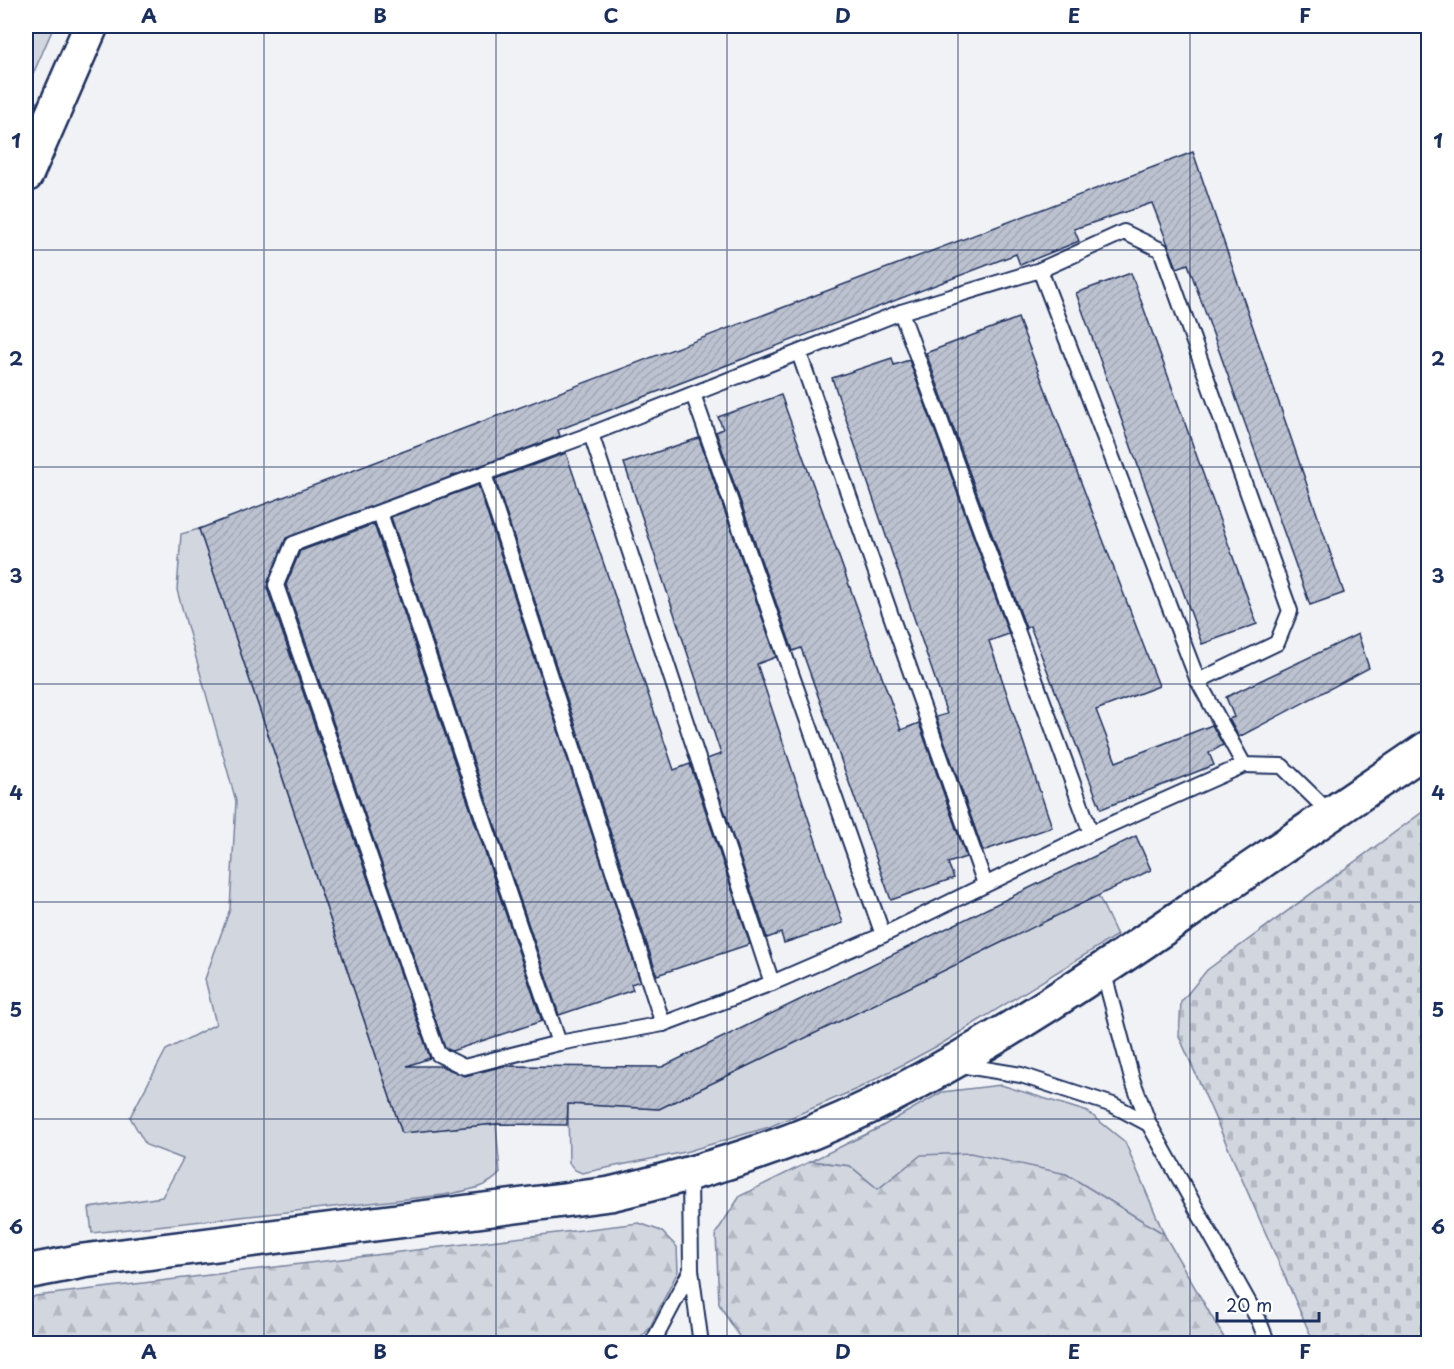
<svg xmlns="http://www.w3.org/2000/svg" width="1454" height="1369" viewBox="0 0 1454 1369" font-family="'Playpen Sans',sans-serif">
  <defs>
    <pattern id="forest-firs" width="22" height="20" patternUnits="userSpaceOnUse" patternTransform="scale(1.5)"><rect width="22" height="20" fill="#d2d6df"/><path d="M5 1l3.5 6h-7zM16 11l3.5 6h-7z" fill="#b4b8c2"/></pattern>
    <pattern id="cemetery-stones" width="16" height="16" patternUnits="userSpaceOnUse" patternTransform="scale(1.5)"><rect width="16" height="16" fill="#d2d6df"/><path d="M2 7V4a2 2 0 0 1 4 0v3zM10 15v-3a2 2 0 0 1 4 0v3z" fill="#b4b8c2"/></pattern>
    <pattern id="building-hatch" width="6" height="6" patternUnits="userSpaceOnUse" patternTransform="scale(1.5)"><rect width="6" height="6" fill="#bcc2d0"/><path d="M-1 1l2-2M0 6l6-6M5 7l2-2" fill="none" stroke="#a1a7b5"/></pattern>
  </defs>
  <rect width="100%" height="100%" fill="#f1f2f5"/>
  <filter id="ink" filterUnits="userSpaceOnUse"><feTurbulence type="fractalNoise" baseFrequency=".0167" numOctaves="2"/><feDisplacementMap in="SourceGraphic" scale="12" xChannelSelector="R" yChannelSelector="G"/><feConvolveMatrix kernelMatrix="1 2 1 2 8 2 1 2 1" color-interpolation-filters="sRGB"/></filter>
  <g filter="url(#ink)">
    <!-- grass -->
    <g fill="#d2d6df" stroke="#76829e" stroke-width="1.5">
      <polygon points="26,26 54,26 26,90"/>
      <path d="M 199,529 L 402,1133 L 496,1124 L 500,1173 C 487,1189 463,1191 444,1195 L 92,1233 L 89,1208 L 162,1197 L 183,1159 L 146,1145 L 130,1117 L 166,1050 L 216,1024 L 205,979 L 230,909 L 236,801 L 177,590 L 181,534 Z"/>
      <polygon points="1098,895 1117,935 941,1044 859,1088 769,1127 685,1152 582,1173 575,1170 569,1163 568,1104 659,1109"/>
      <polygon points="1001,1085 1088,1112 1125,1142 1164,1234 1066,1174 921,1156 878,1189 850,1166 811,1161 879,1128 942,1092"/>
    </g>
    <!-- forest -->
    <g fill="url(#forest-firs)" stroke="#76829e" stroke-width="1.5">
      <polygon points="970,1153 1066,1174 1164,1234 1227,1343 743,1343 719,1304 716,1233 740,1196 811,1161 850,1166 878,1189 921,1155"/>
      <polygon points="639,1223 661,1231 677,1247 678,1271 649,1329 636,1343 26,1343 26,1300 36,1296"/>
    </g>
    <!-- cemetery -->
    <polygon fill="url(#cemetery-stones)" stroke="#76829e" stroke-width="1.5" points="1428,808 1428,1343 1314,1343 1179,1036 1181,1002 1207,970"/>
    <!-- building -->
    <g fill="url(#building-hatch)" stroke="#1b2f5e" stroke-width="1.5">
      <polygon points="1193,152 1344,593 1310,605 1188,264 1177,268 1152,203 1074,229 1079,241 1020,265 1016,254 558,430 560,436 286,538 268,582 267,588 430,1058 407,1066 441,1066 465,1076 504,1066 662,1067 1136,836 1151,870 659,1109 568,1104 567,1125 496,1124 402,1133 199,529"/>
      <polygon points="1131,273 1257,624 1202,644 1076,293"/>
      <polygon points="1018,318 1159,686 1096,710 1116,762 1212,725 1223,745 1209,753 1214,765 1101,809 1030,626 1026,628 926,353"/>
      <polygon points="892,358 894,365 909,360 1009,634 989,641 1052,827 983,851 936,717 947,714 832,378"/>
      <polygon points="781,395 901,730 919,723 966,857 948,863 954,878 891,900 801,648 793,651 716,432 723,429 718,417"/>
      <polygon points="699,438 776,657 757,664 843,923 784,943 781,933 767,938 707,759 721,754 624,463"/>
      <polygon points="566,453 674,770 690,764 750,944 657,975 495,479"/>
      <polygon points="478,485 640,981 631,984 633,990 559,1015 391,517"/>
      <polygon points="374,524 542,1021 452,1051 445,1048 286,585 300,551"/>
      <polygon points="1358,634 1369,668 1239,737 1229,719 1234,717 1226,697"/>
    </g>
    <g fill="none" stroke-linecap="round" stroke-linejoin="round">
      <!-- lane casing -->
      <g stroke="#1b2f5e" stroke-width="18">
        <g id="lane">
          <polyline points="1040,270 1198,681 1244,765 1282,766 1330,813"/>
          <polyline points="901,312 1091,833"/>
          <polyline points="799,353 985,884"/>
          <polyline points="693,394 883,935"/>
          <polyline points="591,434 772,983"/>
          <polyline points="484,474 663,1024"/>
          <polyline points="380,513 559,1043"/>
          <polyline points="1198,681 1277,643 1290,611 1161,250 1124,232 1040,270 901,312 591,434 293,544 276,585 438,1054 464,1067 559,1043 663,1024 772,983 883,935 1091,833 1244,765"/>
          <polyline points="1103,970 1132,1079 1149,1124 1259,1321 1268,1344"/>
          <polyline points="960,1065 1021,1075 1113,1105 1149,1124"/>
          <polyline points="691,1270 701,1344"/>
          <polyline points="652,1344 691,1270 690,1175"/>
        </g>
      </g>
      <!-- secondary casing -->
      <g stroke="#1b2f5e" stroke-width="38">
        <path id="secondary" d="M 26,1272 L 83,1261 L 610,1194 C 699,1173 787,1147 869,1107 C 992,1046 1105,969 1218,891 C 1288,843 1358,795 1428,748"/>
      </g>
      <!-- primary casing -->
      <g stroke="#1b2f5e" stroke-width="38">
        <polyline id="primary" points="26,175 91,26"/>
      </g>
      <!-- lane -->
      <use href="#lane" stroke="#fff" stroke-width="14"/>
      <!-- secondary -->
      <use href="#secondary" stroke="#fff" stroke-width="33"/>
      <!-- primary -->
      <use href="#primary" stroke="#fff" stroke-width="33"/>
    </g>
  </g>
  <!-- grid -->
  <path fill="none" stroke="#1b2f5e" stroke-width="1.5" stroke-opacity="0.55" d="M 264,26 L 264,1344M 496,26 L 496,1344M 727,26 L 727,1344M 958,26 L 958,1344M 1190,26 L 1190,1344M 26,250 L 1428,250M 26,467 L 1428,467M 26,684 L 1428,684M 26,902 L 1428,902M 26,1119 L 1428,1119"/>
  <!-- margin -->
  <rect width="1454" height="1369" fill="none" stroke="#fff" stroke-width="66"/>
  <!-- scale -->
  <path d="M1217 1312v9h102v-9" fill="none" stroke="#1b2f5e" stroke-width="3"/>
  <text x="1226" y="1312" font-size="18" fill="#1b2f5e" stroke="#ffffff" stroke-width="4.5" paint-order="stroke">20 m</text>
  <rect x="33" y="33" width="1388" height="1303" fill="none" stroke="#1b2f5e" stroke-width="2"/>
  <g font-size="20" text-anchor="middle" font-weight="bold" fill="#1b2f5e">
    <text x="149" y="23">A</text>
    <text x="380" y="23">B</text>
    <text x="611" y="23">C</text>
    <text x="843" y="23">D</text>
    <text x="1074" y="23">E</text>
    <text x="1305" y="23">F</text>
    <text x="16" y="148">1</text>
    <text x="1438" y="148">1</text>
    <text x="16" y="366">2</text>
    <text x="1438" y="366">2</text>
    <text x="16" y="583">3</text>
    <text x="1438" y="583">3</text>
    <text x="16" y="800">4</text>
    <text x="1438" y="800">4</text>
    <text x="16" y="1017">5</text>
    <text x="1438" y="1017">5</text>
    <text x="16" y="1234">6</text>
    <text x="1438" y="1234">6</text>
    <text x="149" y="1359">A</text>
    <text x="380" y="1359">B</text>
    <text x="611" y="1359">C</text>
    <text x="843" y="1359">D</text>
    <text x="1074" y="1359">E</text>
    <text x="1305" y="1359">F</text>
  </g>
</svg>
